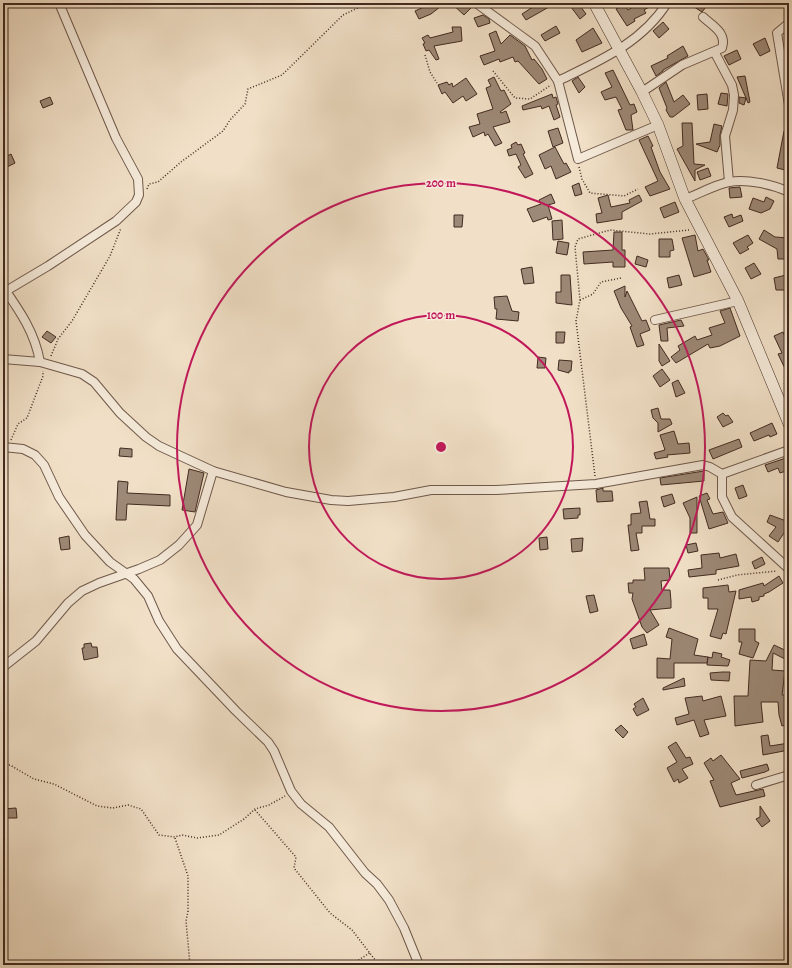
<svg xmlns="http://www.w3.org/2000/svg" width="792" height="968" viewBox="0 0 792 968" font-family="Alegreya,serif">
  <rect width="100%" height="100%" fill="#f1e0c7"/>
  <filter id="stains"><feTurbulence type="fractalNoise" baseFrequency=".005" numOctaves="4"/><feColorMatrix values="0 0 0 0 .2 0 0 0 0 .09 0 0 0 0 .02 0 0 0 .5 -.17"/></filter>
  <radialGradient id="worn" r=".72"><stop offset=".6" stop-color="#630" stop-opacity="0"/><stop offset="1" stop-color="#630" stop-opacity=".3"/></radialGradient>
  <!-- building -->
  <g fill="#9d8977" stroke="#422a20">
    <polygon points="422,3 445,3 431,14 419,19 415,11 424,7"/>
    <polygon points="451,3 466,3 471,8 464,15"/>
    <polygon points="539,3 556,3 526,20 522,14"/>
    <polygon points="568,3 578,3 586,14 580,19"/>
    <polygon points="639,3 656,3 644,10 646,13 634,19 635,21 627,26 616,9 624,4 628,10"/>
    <polygon points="688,3 709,3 702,12"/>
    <polygon points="483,15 489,19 490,23 478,27 474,18"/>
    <polygon points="663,22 669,29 659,38 653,31"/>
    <polygon points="556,26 560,33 545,41 541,35"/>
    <polygon points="452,27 461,27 462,41 434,46 439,59 436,60 429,50 426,51 423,44 425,43 422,38 428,35 430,38 453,32"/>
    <polygon points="593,28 602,43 582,52 576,40"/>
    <polygon points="496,31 501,44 510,35 525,46 532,60 534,59 542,69 547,79 539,84 518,61 515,62 513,57 500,62 499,59 484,65 480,56 495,51 489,34"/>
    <polygon points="765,38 770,51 760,56 753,44"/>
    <polygon points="683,46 688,56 663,70 663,71 656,76 651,66 668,58 667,56"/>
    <polygon points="737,50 741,59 729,65 724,56"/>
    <polygon points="613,70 630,105 634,104 637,112 631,115 633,130 626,130 618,110 622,109 616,97 605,100 601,92 612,87 605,73"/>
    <polygon points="745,76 750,102 748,103 746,98 744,105 739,103 739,97 746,98 737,77"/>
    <polygon points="494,77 501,91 504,90 511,104 500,112 501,113 506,111 510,122 493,127 502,143 495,146 488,134 485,136 484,132 473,137 469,127 480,124 477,114 493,109 486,88 491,86 488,80"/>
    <polygon points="578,77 585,87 579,93 572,81"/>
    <polygon points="466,78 477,94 466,101 463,96 453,103 445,92 442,94 438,85 447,82 449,85 452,83 453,87"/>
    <polygon points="666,82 674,102 683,95 690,104 673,117 670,117 666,110 667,108 659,88"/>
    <polygon points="721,93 728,94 727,106 718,104"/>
    <polygon points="552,94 553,98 556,97 558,104 556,105 560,117 554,120 549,106 542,109 541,106 523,110 522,106"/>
    <polygon points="707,94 708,109 698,110 697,95"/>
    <polygon points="50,97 53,104 43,108 40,101"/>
    <polygon points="682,123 692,123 694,164 705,165 695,170 695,181 677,149 683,146"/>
    <polygon points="714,124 722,126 720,135 720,145 717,152 696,144 710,142"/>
    <polygon points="558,128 563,143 553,147 548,131"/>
    <polygon points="784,131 787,132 787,154 785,170 777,168"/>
    <polygon points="648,136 653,146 651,147 660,172 670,189 650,196 645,187 658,181 639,140"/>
    <polygon points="516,142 518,145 521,144 525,153 523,154 533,174 525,178 518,167 521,165 516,154 509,156 507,150 512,148 511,145"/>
    <polygon points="555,147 564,164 566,163 571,172 556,179 551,166 545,169 539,155"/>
    <polygon points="11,154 15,163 3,169 3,158"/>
    <polygon points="708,168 711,176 700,180 697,172"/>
    <polygon points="579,183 582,194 575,196 572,186"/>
    <polygon points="740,187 742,197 730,198 729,188"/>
    <polygon points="551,194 555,203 548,205 552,219 548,220 547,217 533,222 527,209 541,204 539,200"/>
    <polygon points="608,195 611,207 630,203 629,200 639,195 642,201 622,212 622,219 597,223 596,214 602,213 598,198"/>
    <polygon points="766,197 774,201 770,209 761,213 749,209 753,198 764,202"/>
    <polygon points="675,202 679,212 664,218 660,208"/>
    <polygon points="732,214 733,218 741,215 743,221 729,227 724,217"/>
    <polygon points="454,215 463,215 462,227 454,227"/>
    <polygon points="562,220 563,239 553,240 552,221"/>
    <polygon points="764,230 775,237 789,238 789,259 778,259 777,249 759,239"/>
    <polygon points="614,232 622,232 622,250 625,250 625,267 613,267 613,262 584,264 583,252 613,250"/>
    <polygon points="695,235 698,251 703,249 709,260 707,260 711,272 694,277 682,238"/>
    <polygon points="748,235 753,243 747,247 749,249 740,254 733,243"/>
    <polygon points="659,239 672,239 674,250 670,251 670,257 659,257"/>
    <polygon points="558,241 569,243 567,255 556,253"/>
    <polygon points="637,256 648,260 646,267 635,264"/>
    <polygon points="754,263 761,274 751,279 745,268"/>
    <polygon points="532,267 534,283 524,284 521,269"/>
    <polygon points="561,275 570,275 572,305 556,303 556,292 561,292"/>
    <polygon points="679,275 682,285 669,288 667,278"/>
    <polygon points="786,275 787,290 776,290 774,278"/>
    <polygon points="625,286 625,297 627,291 642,321 646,320 650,330 640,334 644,345 637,347 630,327 632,326 621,308 614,291"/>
    <polygon points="507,296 512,311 519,312 518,321 496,319 497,309 495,309 494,297"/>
    <polygon points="730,308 740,336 720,346 710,348 708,344 676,363 671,357 680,350 678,346 695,336 697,340 712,335 709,328 725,323 720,311"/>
    <polygon points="681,320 684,326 667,328 668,341 661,341 659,325"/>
    <polygon points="47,331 56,337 51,343 42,337"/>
    <polygon points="556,332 565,332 564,343 556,343"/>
    <polygon points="783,332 789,346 789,377 778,354 782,353 774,336"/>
    <polygon points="659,344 670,361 662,366 659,361"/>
    <polygon points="538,357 546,358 545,368 537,368"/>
    <polygon points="559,360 572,361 571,371 569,371 569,373 558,370"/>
    <polygon points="662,369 670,380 660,387 653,376"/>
    <polygon points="678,380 685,393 676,397 672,383"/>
    <polygon points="658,408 661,419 670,419 672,424 658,432 658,423 653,418 651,410"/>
    <polygon points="723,413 726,416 728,415 733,422 723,427 717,417"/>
    <polygon points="772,423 777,434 770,437 769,435 754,441 750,433"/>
    <polygon points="674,431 678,444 689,443 690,453 667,455 668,457 656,459 654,453 665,450 660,435"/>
    <polygon points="739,439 742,447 713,459 709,450"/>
    <polygon points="120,448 132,449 132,457 119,456"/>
    <polygon points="789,457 789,470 780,473 778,468 768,472 765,465"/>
    <polygon points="189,469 204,473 195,512 182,510"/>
    <polygon points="704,471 704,481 661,485 660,478"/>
    <polygon points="118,481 128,482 127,493 170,495 170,506 127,504 126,520 116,520"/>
    <polygon points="743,485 747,496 739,499 735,488"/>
    <polygon points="603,488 603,491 612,491 613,501 597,502 596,490"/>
    <polygon points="707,493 710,499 707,500 713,514 723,512 728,523 709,529 699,496"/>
    <polygon points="672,494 675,503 664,507 661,497"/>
    <polygon points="697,497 697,533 690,533 690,518 683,503"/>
    <polygon points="647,501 650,519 655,519 655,526 642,526 642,533 636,533 639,550 631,551 628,525 631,525 631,514 641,513 639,502"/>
    <polygon points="580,508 580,515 578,515 578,518 564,519 563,509"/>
    <polygon points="770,515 789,522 789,532 786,530 778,542 769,536 776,527 767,522"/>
    <polygon points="69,536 70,549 61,550 59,538"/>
    <polygon points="547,537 548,549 540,550 539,538"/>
    <polygon points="583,538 582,551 572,552 571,539"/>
    <polygon points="696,543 698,551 688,553 686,545"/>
    <polygon points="719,553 720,558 736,554 739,566 716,570 716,574 689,577 688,570 702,568 701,555"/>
    <polygon points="762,557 765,564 755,569 752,562"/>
    <polygon points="644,568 669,568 670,580 661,581 662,590 670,590 671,601 671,608 650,610 659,625 647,633 642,627 632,599 633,593 629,593 628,583 633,583 633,580 645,580"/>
    <polygon points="779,576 783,583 769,592 764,594 764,596 759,597 759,600 752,602 751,597 739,599 739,590 763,583 764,586"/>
    <polygon points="728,585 729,592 736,591 726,634 723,633 721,639 710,636 718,609 708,609 708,598 703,598 703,588"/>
    <polygon points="594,595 598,611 590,613 586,596"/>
    <polygon points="669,628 698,639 694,655 708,657 707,663 674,663 674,678 657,678 657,658 670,659 672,639 666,637"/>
    <polygon points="739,629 755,629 755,641 759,643 753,658 739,654 742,642 739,642"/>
    <polygon points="644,634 647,645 633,649 630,639"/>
    <polygon points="91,643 92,647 97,647 98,657 84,660 82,648 84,648 84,644"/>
    <polygon points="774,645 789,652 785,659 773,653 772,670 785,671 782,695 786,695 789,724 782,726 779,715 778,702 761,702 763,722 735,726 734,696 748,696 750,660 766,661"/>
    <polygon points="713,652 722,654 721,657 730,660 728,666 707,665 708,657 712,658"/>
    <polygon points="722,672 730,672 729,681 711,680 710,673"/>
    <polygon points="684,678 685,686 663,690 663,688"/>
    <polygon points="702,696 703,701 721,696 726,716 704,720 709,734 700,737 694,720 677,725 675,718 689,714 685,698"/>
    <polygon points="643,698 649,710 637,716 633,709 636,707 634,704"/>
    <polygon points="621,725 628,732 623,738 615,730"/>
    <polygon points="768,735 770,746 789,743 789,750 763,755 761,736"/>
    <polygon points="676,742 686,758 690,757 693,764 682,769 688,778 679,783 678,779 674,782 667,768 677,762 668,747"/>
    <polygon points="721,755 740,779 731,783 736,795 763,789 765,796 720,807 710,781 714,780 704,763 711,758 713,761"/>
    <polygon points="767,764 769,770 765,772 742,778 740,771"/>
    <polygon points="760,806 770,821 762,827 756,819 760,817"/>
    <polygon points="16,808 17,818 4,818 3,809"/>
  </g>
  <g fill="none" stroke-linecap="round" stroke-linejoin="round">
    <!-- street casing -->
    <g stroke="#6e584a" stroke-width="10">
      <g id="street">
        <path d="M 476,3 L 535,46 L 558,81 C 599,61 642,43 667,3"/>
        <polyline points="789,23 777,33 789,105"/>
        <polyline points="715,53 732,85 734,95 733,110 725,136 729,182"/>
        <polyline points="558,81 578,159 658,125"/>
        <path d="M 642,92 L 682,65 L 722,48 C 727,33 713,26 703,17"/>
        <path d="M 685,199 C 699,194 714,185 729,182 C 747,179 772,184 789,192"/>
        <path d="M 3,287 C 20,311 35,333 40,362"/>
        <polyline points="6,291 48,266 116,221 136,202 139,195 138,179 116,138 59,3"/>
        <polyline points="655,320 738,301"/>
        <polyline points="3,359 40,362 82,374 94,382 120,413 146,437 159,446 213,471 286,492 331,500 348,501 394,497 431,490 496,490 596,484 703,465 710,467 722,474 789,450"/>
        <polyline points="3,447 23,449 35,455 44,465 59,497 85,535 110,562 134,579 148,596 159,621 177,649 236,711 268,742 274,751 291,791 301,804 329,827 365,873 377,884 389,900 404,928 419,965"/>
        <polyline points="722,474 722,497 732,517 789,569"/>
        <polyline points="3,667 36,641 68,603 82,591 99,583 139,569 160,560 179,545 197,525 213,471"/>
        <polyline points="756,785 789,775"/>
      </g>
    </g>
    <!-- secondary casing -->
    <g stroke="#422a20" stroke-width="12">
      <polyline id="secondary" points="594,3 642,92 658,125 685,199 738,301 789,424"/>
    </g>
    <!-- path -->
    <g stroke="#422a20" stroke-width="1.5" stroke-dasharray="1 2" stroke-linecap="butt">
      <polyline points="425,55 430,72 437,83"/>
      <polyline points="493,71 515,98 530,99 551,85"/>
      <polyline points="579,167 582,179 590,193 624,196 638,189"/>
      <polyline points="147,189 149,184 158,182 181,162 223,131 230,120 245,104 248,89 282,75 343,15 368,3"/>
      <polyline points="580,300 593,294 601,282 621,278"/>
      <polyline points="51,356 58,339 72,321 110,256 121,228"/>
      <polyline points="784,384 789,381"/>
      <polyline points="11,440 18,424 27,418 43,376 43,371"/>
      <polyline points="595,476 576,321 580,300 575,247 578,239 610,230 650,234 689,230"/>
      <polyline points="718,580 737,575 777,571"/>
      <polyline points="3,765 10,765 34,779 54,784 97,806 113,808 128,805 141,809 159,835 175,837 182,835 197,838 219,835 244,819 255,809 269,805 285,796"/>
      <polyline points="255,810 296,857 294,868 330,913 352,930 379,965"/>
      <polyline points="175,838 188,876 188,911 186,921 190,965"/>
      <polyline points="351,965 371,952"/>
    </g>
    <!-- street -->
    <use href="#street" stroke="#f6ebdb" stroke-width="8"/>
    <!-- secondary -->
    <use href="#secondary" stroke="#f6ebdb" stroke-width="11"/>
  </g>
  <!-- distance rings -->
  <g fill="none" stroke="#c2185b" stroke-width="2">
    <circle cx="441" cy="447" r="132"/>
    <circle cx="441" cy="447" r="264"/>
  </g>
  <circle cx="441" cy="447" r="6" fill="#c2185b" stroke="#f6ebdb" stroke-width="2"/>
  <g font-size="12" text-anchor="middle" font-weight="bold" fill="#c2185b" stroke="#f6ebdb" stroke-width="3" stroke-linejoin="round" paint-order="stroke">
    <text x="441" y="187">200 m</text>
    <text x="441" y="319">100 m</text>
  </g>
  <!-- margin -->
  <rect width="792" height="968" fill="none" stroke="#f1e0c7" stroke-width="16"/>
  <rect x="4" y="4" width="784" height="960" fill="none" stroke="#422a20" stroke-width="2"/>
  <rect x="8" y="8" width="776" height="952" fill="none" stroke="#422a20"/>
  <rect width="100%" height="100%" filter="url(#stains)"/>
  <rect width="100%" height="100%" fill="url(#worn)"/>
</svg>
